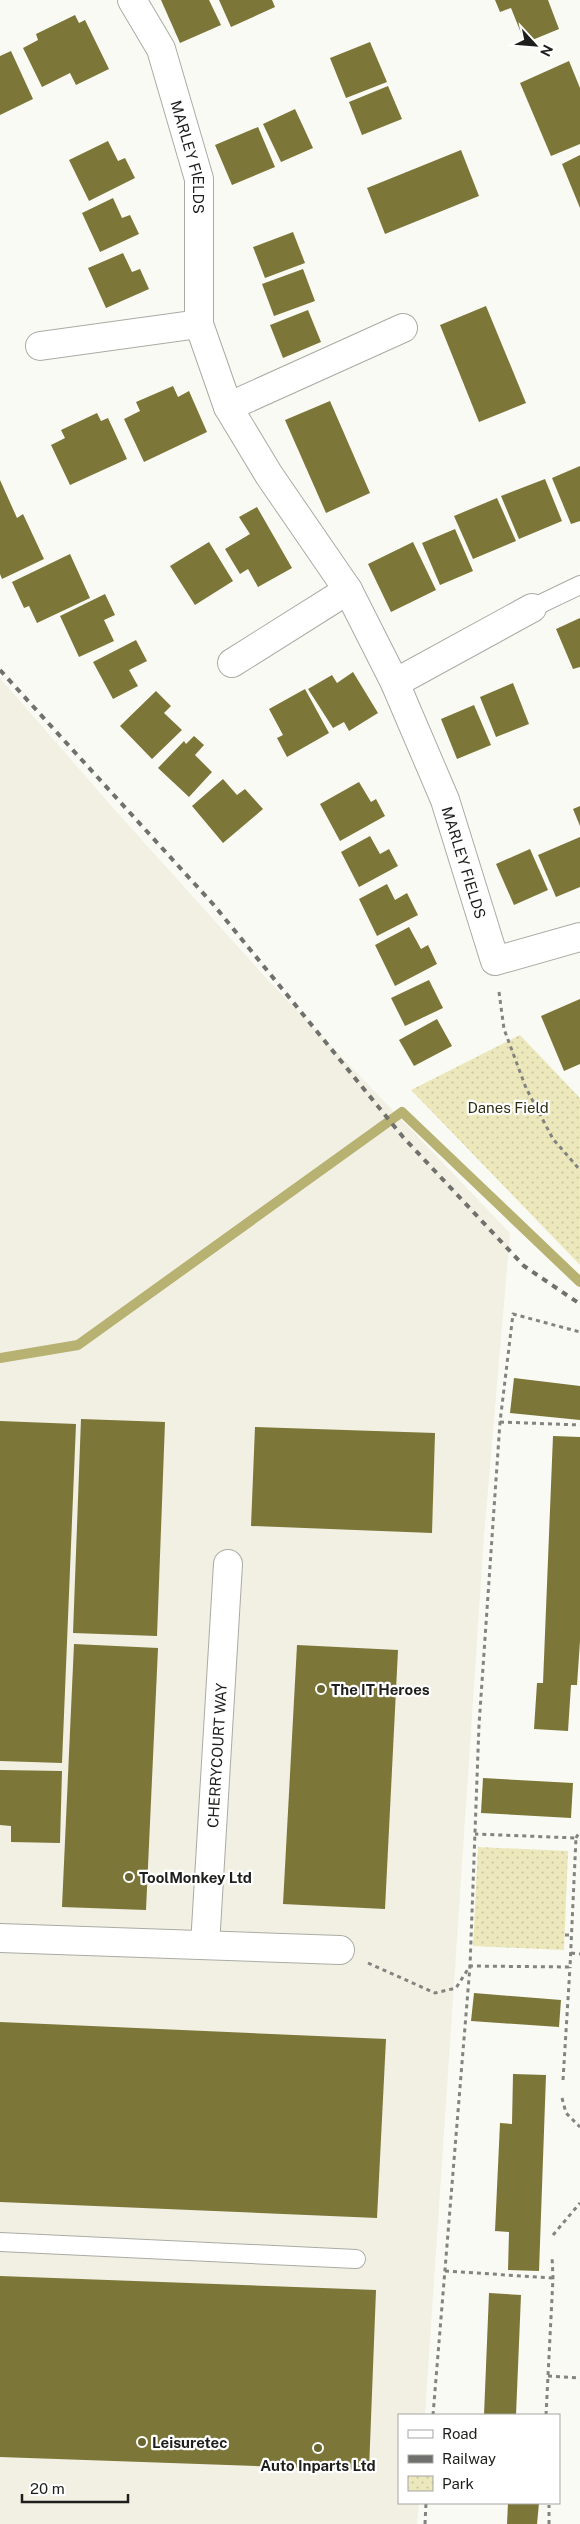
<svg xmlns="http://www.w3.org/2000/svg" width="580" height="2524" viewBox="0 0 580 2524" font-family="'Public Sans',sans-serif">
  <defs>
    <pattern id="park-dots" width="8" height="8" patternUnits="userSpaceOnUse" patternTransform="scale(1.25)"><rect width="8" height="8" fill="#ece8bc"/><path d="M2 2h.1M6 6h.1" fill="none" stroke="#cac7a1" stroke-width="1.8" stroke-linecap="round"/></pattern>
  </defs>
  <rect width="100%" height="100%" fill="#fafaf4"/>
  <!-- built -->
  <polygon fill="#f1f0e2" points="0,678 114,809 267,979 510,1233 484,1537 425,2415 399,2415 399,2503 419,2503 417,2524 0,2524"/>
  <!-- park -->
  <g fill="url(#park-dots)">
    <polygon points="520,1035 580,1098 580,1265 411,1090"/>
    <polygon points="478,1847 568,1851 564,1950 473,1946"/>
  </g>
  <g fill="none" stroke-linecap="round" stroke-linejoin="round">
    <!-- stream -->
    <polyline stroke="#b7b172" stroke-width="10" points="0,1358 78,1345 402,1112 580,1282"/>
  </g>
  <!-- building -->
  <g fill="#7c7638">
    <polygon points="161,0 209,0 221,25 180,43"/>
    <polygon points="219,0 272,0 275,7 231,27"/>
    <polygon points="495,0 548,0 559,29 525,43 511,8 500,12"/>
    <polygon points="75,15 79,23 85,20 109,69 76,85 70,73 42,87 23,48 38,40 36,34"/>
    <polygon points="370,42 387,82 346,98 330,58"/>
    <polygon points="11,51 33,99 0,115 0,56"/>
    <polygon points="569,61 580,88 580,144 551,156 520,83"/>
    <polygon points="388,86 402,119 362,135 349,102"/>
    <polygon points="295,109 313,148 281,162 263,124"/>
    <polygon points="258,127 275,167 232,185 215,145"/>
    <polygon points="108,141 118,161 125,158 135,178 89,201 69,160"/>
    <polygon points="461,150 479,196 385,234 367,188"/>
    <polygon points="580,155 580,208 562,164"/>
    <polygon points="113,198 122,218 130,215 139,234 100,252 82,213"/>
    <polygon points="293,232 305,263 265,278 253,247"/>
    <polygon points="123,253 132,272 140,269 149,289 106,308 88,268"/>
    <polygon points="303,269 315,301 274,316 262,284"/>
    <polygon points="486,306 526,403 479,422 440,325"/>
    <polygon points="308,310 321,342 283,358 270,325"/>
    <polygon points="173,386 178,397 189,391 207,432 144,462 124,419 140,411 136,402"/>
    <polygon points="330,401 370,493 326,513 285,420"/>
    <polygon points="97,413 101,421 108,418 127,459 70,485 51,445 65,438 61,430"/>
    <polygon points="580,466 580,521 571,524 552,478"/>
    <polygon points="545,479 562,521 519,539 501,496"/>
    <polygon points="0,480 17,518 23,514 44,559 2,579 0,574"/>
    <polygon points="497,498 516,541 473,559 454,516"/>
    <polygon points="257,507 292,568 258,587 248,569 240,574 225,549 250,534 239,517"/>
    <polygon points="455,529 473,571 440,585 422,543"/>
    <polygon points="209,542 233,581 195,605 170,566"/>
    <polygon points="413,542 436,590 391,612 368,564"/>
    <polygon points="70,554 90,598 37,623 29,606 24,608 12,582"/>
    <polygon points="105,594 115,615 104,620 114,641 79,657 60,616"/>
    <polygon points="580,618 580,667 573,669 556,629"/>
    <polygon points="136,640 147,661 129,670 138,686 113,699 93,662"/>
    <polygon points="353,672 378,713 349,731 344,722 333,728 308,689 332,675 337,683"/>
    <polygon points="513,683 529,724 496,737 480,697"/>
    <polygon points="305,689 329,733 287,757 277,738 283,735 269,709"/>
    <polygon points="156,691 171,706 164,713 182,730 152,759 120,726"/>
    <polygon points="474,705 491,745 457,759 441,719"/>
    <polygon points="194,736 204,745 195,755 212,772 189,797 158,768 184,741 186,744"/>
    <polygon points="223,779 237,795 245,789 263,809 223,843 192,806"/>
    <polygon points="359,782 371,802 376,799 385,816 340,841 320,804"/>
    <polygon points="580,806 580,826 573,809"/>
    <polygon points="370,836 380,854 389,849 398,866 359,887 341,852"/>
    <polygon points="580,837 580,887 556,897 538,855"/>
    <polygon points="530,849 548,890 514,905 496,864"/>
    <polygon points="387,884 395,900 407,893 418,915 377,936 359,899"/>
    <polygon points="409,927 421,949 428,945 437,964 395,986 375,945"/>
    <polygon points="429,980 443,1008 405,1026 391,998"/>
    <polygon points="580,999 580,1064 564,1071 541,1016"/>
    <polygon points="437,1019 452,1046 414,1066 399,1040"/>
    <polygon points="514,1378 580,1386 580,1420 510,1413"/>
    <polygon points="81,1419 165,1422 157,1636 73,1633"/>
    <polygon points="0,1421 76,1424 62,1763 0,1761"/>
    <polygon points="255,1427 435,1433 432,1533 251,1526"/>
    <polygon points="553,1436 580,1437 580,1641 577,1685 571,1685 568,1731 534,1729 537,1683 543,1683"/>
    <polygon points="74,1644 158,1648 146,1910 62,1907"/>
    <polygon points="297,1645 398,1650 385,1909 283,1904"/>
    <polygon points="0,1770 62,1771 60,1843 11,1842 11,1826 0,1825"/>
    <polygon points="483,1778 573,1783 571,1818 481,1813"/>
    <polygon points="474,1993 561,2000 559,2027 471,2021"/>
    <polygon points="0,2022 386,2039 377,2218 0,2202"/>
    <polygon points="513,2074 546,2075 539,2271 508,2270 509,2232 495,2231 500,2123 512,2124"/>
    <polygon points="0,2276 376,2290 369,2470 0,2457"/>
    <polygon points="489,2293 521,2295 516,2415 484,2415"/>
    <polygon points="508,2503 539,2503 537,2524 507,2524"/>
  </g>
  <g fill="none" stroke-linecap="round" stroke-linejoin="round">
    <!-- lane casing -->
    <g stroke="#ababa5" stroke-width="20">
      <g id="lane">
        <polyline points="532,608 580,585"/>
        <polyline points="0,2242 356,2259"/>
      </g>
    </g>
    <!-- street casing -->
    <g stroke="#ababa5" stroke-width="30">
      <g id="street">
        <path id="s1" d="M 132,0 L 161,49 L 199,179 L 199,324 L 228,407 L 269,475 L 348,590 L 395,683 L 445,800 L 495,961 L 580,937"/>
        <polyline points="40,346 199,324"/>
        <polyline points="228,407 403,328"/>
        <polyline points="232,663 348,590"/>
        <polyline points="395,683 532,608"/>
        <polyline points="0,1938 340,1950"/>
        <path id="s2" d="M 205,1945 L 228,1564"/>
      </g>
    </g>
    <!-- path -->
    <g stroke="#838380" stroke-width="3" stroke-dasharray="4 4" stroke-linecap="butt">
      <polyline points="499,992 504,1029 526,1088 553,1139 580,1170"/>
      <polyline points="500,1422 580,1425"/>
      <polyline points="576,1838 580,1831"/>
      <polyline points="565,1935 572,1935"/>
      <polyline points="571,1953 580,1954"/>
      <polyline points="368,1963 435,1993 456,1988 470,1966 570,1967 576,1838 475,1834"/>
      <polyline points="563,2080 570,1967"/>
      <polyline points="562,2098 566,2113 580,2127"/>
      <polyline points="553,2235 580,2203"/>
      <polyline points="445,2271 553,2278"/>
      <polyline points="548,2376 580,2378"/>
      <polyline points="433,2415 470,1966 479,1725 500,1422 513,1314 580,1332"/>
      <polyline points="546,2415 553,2278 552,2256"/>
      <polyline points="425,2524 426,2503"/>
      <polyline points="549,2524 549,2505"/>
    </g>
    <!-- lane -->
    <use href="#lane" stroke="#fff" stroke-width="18"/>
    <!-- street -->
    <use href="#street" stroke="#fff" stroke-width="28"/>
    <!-- rail -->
    <polyline stroke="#70706d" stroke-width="4" stroke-dasharray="6 6" stroke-linecap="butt" points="0,670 213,904 403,1137 524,1266 580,1304"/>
  </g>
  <!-- markers -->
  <g fill="#696430" stroke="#fff" stroke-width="2">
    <circle cx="321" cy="1689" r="5"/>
    <circle cx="129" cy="1877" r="5"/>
    <circle cx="142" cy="2442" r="5"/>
    <circle cx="318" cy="2448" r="5"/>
  </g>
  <g text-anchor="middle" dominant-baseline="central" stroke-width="4.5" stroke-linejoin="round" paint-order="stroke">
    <!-- street labels -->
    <g font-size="15" fill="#1e1e1c" stroke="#fff">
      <text stroke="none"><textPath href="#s1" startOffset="169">MARLEY FIELDS</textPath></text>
      <text stroke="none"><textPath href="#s1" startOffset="941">MARLEY FIELDS</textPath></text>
      <text stroke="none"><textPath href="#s2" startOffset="190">CHERRYCOURT WAY</textPath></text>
    </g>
    <!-- park labels -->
    <g font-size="15" fill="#312f12" stroke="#fff">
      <text x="508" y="1107">Danes Field</text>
    </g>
    <!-- poi labels -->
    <g font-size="15" font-weight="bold" fill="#1e1e1c" stroke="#fff" text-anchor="start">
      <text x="331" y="1689">The IT Heroes</text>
      <text x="139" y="1877">ToolMonkey Ltd</text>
      <text x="152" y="2442">Leisuretec</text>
      <text x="318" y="2465" text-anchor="middle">Auto Inparts Ltd</text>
    </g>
  </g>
  <!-- legend -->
  <rect x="398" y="2414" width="162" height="90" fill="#ffffff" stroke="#a5a5a4"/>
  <rect x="408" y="2430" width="25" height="8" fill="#ffffff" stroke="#a5a5a4"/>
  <text x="442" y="2439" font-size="15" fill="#1e1e1c">Road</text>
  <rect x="408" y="2455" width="25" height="8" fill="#70706d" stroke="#a5a5a4"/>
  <text x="442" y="2464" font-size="15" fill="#1e1e1c">Railway</text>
  <rect x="408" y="2476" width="25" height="15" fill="url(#park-dots)" stroke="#a5a5a4"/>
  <text x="442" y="2489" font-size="15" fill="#1e1e1c">Park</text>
  <!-- north arrow -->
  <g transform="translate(535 45) rotate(116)" stroke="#ffffff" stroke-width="4" paint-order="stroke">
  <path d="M0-4L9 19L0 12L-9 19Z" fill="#1e1e1c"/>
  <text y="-8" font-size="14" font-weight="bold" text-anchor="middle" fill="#1e1e1c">N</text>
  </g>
  <!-- scale -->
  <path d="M22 2494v8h106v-8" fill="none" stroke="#1e1e1c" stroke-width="2.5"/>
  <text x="30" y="2494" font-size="15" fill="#1e1e1c" stroke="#ffffff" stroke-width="4" paint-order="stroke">20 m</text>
</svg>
